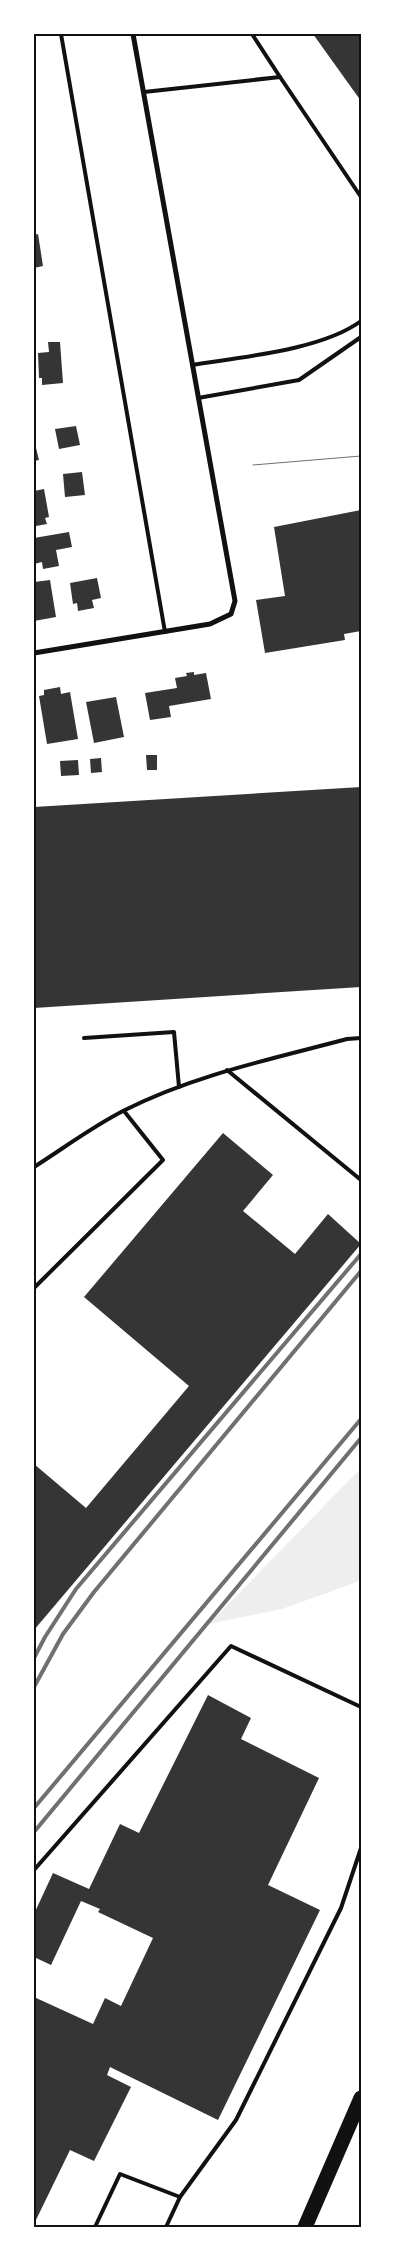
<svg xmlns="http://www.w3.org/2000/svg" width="395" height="2261" viewBox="0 0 395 2261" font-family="Cabin,sans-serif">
  <rect width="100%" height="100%" fill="#fff"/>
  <!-- green -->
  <polygon fill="#eee" points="361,1468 361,1575 357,1582 282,1609 209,1624"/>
  <!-- building -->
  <g fill="#353535">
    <polygon points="313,34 361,34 361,101"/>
    <polygon points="38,234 43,266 34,268 34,235"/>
    <polygon points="48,342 60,342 63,383 42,385 42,378 39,378 38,353 49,352"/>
    <polygon points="76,426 80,445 59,449 55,429"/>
    <polygon points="34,440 39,460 34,461"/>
    <polygon points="82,472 85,495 65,497 63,474"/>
    <polygon points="44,489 49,517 45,518 47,524 36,526 34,520 34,491"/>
    <polygon points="361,510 361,631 344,634 345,640 265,653 256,600 285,596 274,527"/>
    <polygon points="69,532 72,547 56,550 59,566 43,569 42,562 34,564 34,538"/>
    <polygon points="97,578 101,598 92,600 94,608 78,611 77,603 73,604 70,583"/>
    <polygon points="50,580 56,617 34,621 34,582"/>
    <polygon points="194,672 194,675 206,673 211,699 169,706 171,717 150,720 145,693 177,688 175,678 187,676 186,673"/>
    <polygon points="60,687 61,694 70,692 78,739 47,744 39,696 44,695 44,690"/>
    <polygon points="116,697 124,737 94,743 86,702"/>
    <polygon points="146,755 157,755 157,770 147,770"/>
    <polygon points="101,758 102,772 91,773 90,759"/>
    <polygon points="78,760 79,775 61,776 60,761"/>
    <polygon points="361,787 361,987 34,1008 34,807"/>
    <polygon points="223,1133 273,1175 243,1211 295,1254 328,1214 361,1244 34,1630 34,1464 86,1508 189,1386 84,1297"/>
    <polygon points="208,1695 251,1718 241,1739 319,1778 268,1885 320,1910 218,2120 110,2067 107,2075 131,2087 94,2161 70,2150 34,2224 34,1997 93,2024 105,1998 121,2006 153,1938 98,1912 100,1909 81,1901 51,1965 34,1957 34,1914 53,1873 89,1889 120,1824 139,1833"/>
  </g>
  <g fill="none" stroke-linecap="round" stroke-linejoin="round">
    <!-- service -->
    <g stroke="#111" stroke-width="4">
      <polyline points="61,34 165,632"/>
      <polyline points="252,34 280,77"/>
      <polyline points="144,92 280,77 361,197"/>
      <path d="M 192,365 C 241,357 322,350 361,321"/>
      <polyline points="198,398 299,380 361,337"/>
      <polyline points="84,1038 174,1032 179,1087"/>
      <polyline points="227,1070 361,1180"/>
      <path d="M 34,1167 C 64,1148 93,1126 125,1110 C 194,1075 272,1059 347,1039 L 361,1038"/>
      <polyline points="34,1288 163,1160 124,1111"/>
      <polyline points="34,1870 231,1646 361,1707"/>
      <polyline points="95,2227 120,2174 180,2197"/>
      <polyline points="166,2227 180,2197 236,2120 341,1908 361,1848"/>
    </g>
    <!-- minor -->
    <polyline stroke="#111" stroke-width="5" points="34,653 210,624 231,614 235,601 133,34"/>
    <!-- motorway -->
    <polyline stroke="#111" stroke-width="15" points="305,2227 361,2098"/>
    <!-- tram -->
    <polyline stroke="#707070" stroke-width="1" points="253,465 361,456"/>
    <!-- rail -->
    <g stroke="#707070" stroke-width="4">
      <polyline points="34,1658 45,1637 76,1589 361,1254"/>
      <polyline points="34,1687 63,1634 94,1592 361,1271"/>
      <polyline points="34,1808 361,1419"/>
      <polyline points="34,1832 361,1438"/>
    </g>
  </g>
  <!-- border -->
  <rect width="395" height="2261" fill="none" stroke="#ffffff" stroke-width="70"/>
  <rect x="35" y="35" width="325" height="2191" fill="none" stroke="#111" stroke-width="2"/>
</svg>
